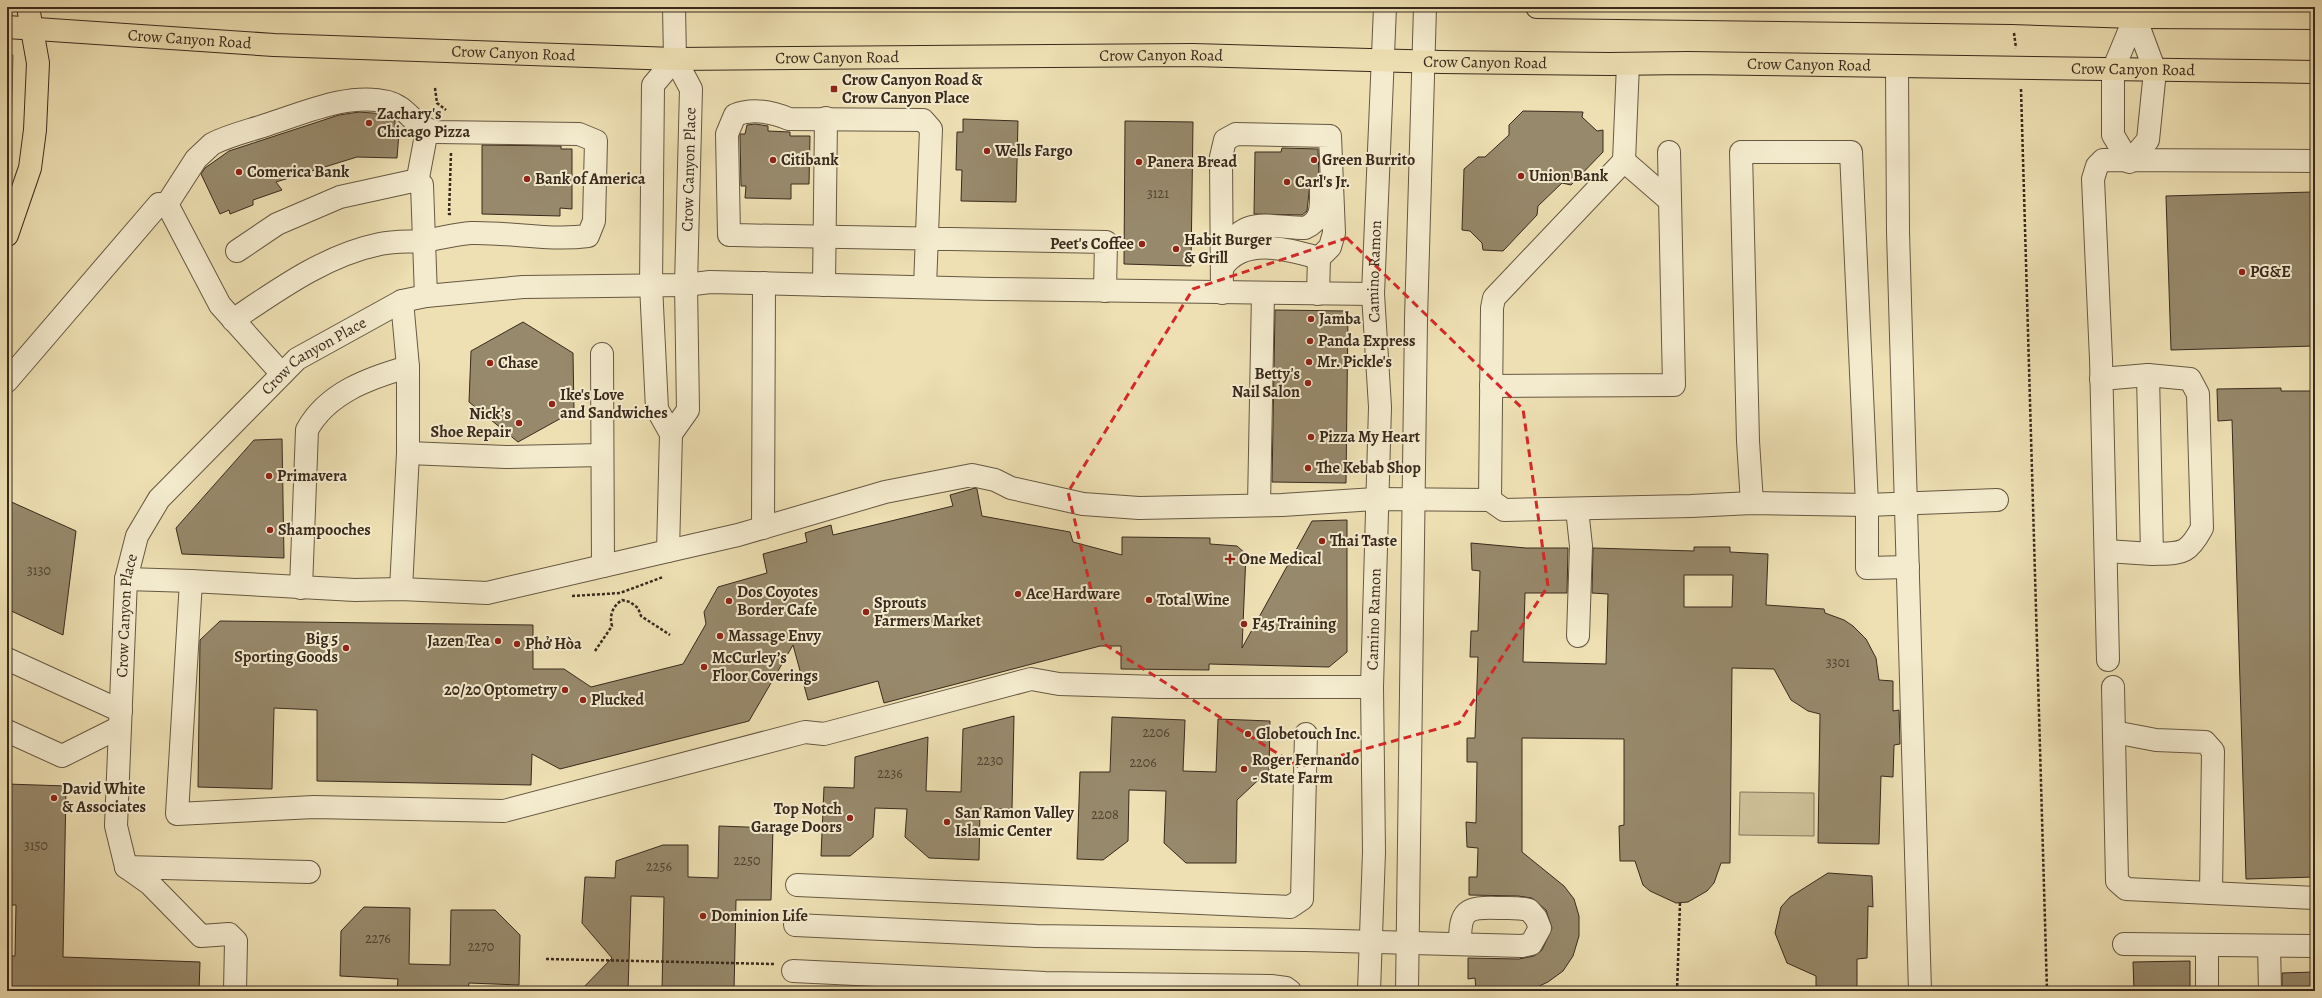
<svg xmlns="http://www.w3.org/2000/svg" width="2322" height="998" viewBox="0 0 2322 998" font-family="Alegreya,serif">
  <rect width="100%" height="100%" fill="#eee0b3"/>
  <filter id="stains"><feTurbulence type="fractalNoise" baseFrequency=".005" numOctaves="4"/><feColorMatrix values="0 0 0 0 .2 0 0 0 0 .09 0 0 0 0 .02 0 0 0 .5 -.17"/></filter>
  <radialGradient id="worn" r=".72"><stop offset=".6" stop-color="#630" stop-opacity="0"/><stop offset="1" stop-color="#630" stop-opacity=".3"/></radialGradient>
  <!-- green -->
  <g fill="#cfc19a" stroke="#84765c">
    <polygon points="7,54 13,55 11,138 7,162"/>
    <polygon points="1740,792 1814,793 1814,836 1739,835"/>
  </g>
  <!-- building -->
  <g fill="#97896b" stroke="#392a1d" fill-rule="evenodd">
    <polygon points="1523,111 1583,112 1582,117 1597,131 1603,130 1603,152 1571,185 1562,183 1538,206 1537,215 1503,251 1483,250 1482,243 1470,231 1462,230 1464,169 1478,157 1485,157 1509,135 1509,125"/>
    <polygon points="359,112 385,114 395,120 395,134 399,133 397,158 357,157 276,182 282,190 253,200 253,205 230,214 229,210 220,214 201,174 205,168 229,151 339,115"/>
    <polygon points="963,119 1018,121 1016,202 961,201 962,170 956,170 957,132 963,132"/>
    <polygon points="1125,121 1193,122 1191,266 1124,264"/>
    <polygon points="755,124 768,126 768,131 790,132 790,136 810,136 809,184 791,184 791,199 745,198 746,186 741,186 740,136 740,134 745,134 747,125"/>
    <polygon points="482,145 561,146 561,149 572,149 572,209 560,208 560,216 482,214"/>
    <polygon points="1282,148 1318,149 1319,177 1310,183 1307,211 1302,215 1254,214 1255,152 1281,152"/>
    <polygon points="2312,192 2312,198 2315,198 2315,346 2171,350 2166,196"/>
    <polygon points="1275,310 1348,311 1346,483 1272,482"/>
    <polygon points="523,322 573,353 574,411 518,442 469,402 471,351"/>
    <polygon points="2281,388 2281,391 2315,391 2315,877 2246,879 2232,420 2218,421 2217,389"/>
    <polygon points="282,439 284,558 182,554 176,528 254,440"/>
    <polygon points="975,488 977,489 982,516 1070,532 1073,542 1122,555 1122,537 1210,538 1210,544 1237,546 1246,554 1242,648 1312,521 1347,520 1347,652 1329,667 1209,664 1209,670 1121,669 1121,646 1100,646 884,703 878,681 808,700 793,645 749,721 560,769 532,754 531,785 317,781 317,710 274,708 272,789 198,787 200,640 220,621 533,625 533,669 564,669 591,687 683,664 706,624 704,612 718,587 767,573 763,554 807,542 805,533 831,525 833,535 953,506 950,495"/>
    <polygon points="7,500 76,531 63,635 7,609"/>
    <path d="M 1471,543 L 1526,548 L 1568,548 L 1567,593 L 1525,593 L 1523,662 L 1606,664 L 1608,594 L 1592,593 L 1593,548 L 1694,551 L 1694,547 L 1730,547 L 1730,552 L 1768,554 L 1766,605 L 1824,609 L 1825,613 L 1844,620 L 1853,626 L 1866,639 L 1876,658 L 1879,680 L 1893,681 L 1893,711 L 1899,710 L 1900,744 L 1894,745 L 1893,777 L 1881,776 L 1879,844 L 1818,843 L 1820,714 L 1808,711 L 1791,700 L 1774,669 L 1732,668 L 1730,863 L 1721,863 L 1714,883 L 1707,891 L 1688,902 L 1676,903 L 1650,891 L 1643,885 L 1635,861 L 1620,861 L 1619,826 L 1624,825 L 1624,739 L 1522,738 L 1522,852 L 1564,886 L 1574,899 L 1579,916 L 1579,936 L 1573,956 L 1563,971 L 1548,982 L 1535,988 L 1521,991 L 1476,991 L 1475,978 L 1468,979 L 1468,958 L 1519,959 L 1534,956 L 1542,950 L 1552,928 L 1546,910 L 1532,898 L 1518,896 L 1469,895 L 1469,877 L 1477,877 L 1478,848 L 1467,847 L 1466,822 L 1476,823 L 1477,762 L 1467,762 L 1467,738 L 1475,738 L 1478,657 L 1470,657 L 1471,631 L 1478,631 L 1480,571 L 1472,570 ZM 1684,575 L 1733,575 L 1732,607 L 1684,607 Z"/>
    <polygon points="1014,716 1012,809 980,808 979,860 929,858 905,837 907,809 875,808 873,837 850,856 821,856 824,787 854,788 855,757 928,737 926,791 961,792 963,729"/>
    <polygon points="1112,717 1185,720 1183,771 1216,772 1218,719 1270,721 1269,770 1237,800 1236,863 1186,863 1164,843 1166,791 1129,790 1128,841 1103,860 1077,859 1080,772 1110,772"/>
    <polygon points="7,784 66,786 63,957 200,962 199,991 8,991 9,956 15,956 16,905 7,905"/>
    <polygon points="719,826 773,828 771,900 736,900 734,991 662,991 664,897 631,896 628,991 580,991 612,958 582,923 585,877 615,878 616,861 663,845 688,845 688,877 718,878"/>
    <polygon points="1828,873 1872,876 1873,907 1868,906 1867,958 1857,959 1857,988 1816,986 1816,976 1787,963 1775,933 1781,907 1790,897"/>
    <polygon points="364,907 410,908 409,964 450,965 451,910 495,910 520,935 519,985 469,983 468,991 397,991 398,979 340,976 341,931"/>
    <polygon points="2190,961 2190,991 2134,991 2133,962"/>
    <polygon points="2315,972 2315,991 2282,991 2282,973"/>
  </g>
  <g fill="none" stroke-linecap="round" stroke-linejoin="round">
    <!-- minor casing -->
    <g stroke="#665842" stroke-width="24">
      <g id="minor">
        <polyline points="2135,17 2155,71 2148,140 2129,162 2113,135 2113,70 2135,17 2136,7"/>
        <polyline points="675,59 653,85 651,285 657,409 671,434 668,551 487,593 401,589 355,590 191,581 177,814 314,807 504,811 805,732 824,734 1031,679 1059,684 1159,687 1372,687"/>
        <polyline points="1897,67 1898,232 1920,991"/>
        <polyline points="1624,161 1628,64"/>
        <polyline points="417,183 427,130"/>
        <path d="M 167,204 L 196,159 L 212,144 C 229,135 248,131 266,125 C 304,113 349,92 388,102 C 410,108 412,127 436,132 L 579,134 L 596,141 L 594,221 L 588,236 C 549,241 510,232 471,233 C 455,234 439,239 423,241 C 409,242 394,241 380,244 C 326,255 279,289 233,320"/>
        <polyline points="237,251 277,224 340,197 413,181 422,185 426,296"/>
        <path d="M 1224,260 C 1237,214 1267,227 1305,228 C 1323,220 1321,206 1321,189"/>
        <path d="M 1222,268 C 1243,236 1287,249 1319,258"/>
        <polyline points="824,285 826,118"/>
        <path d="M 925,287 L 931,129 L 923,120 L 789,119 C 772,112 752,108 735,115 L 727,134 L 729,235 C 855,237 981,240 1106,242 L 1105,291"/>
        <polyline points="1222,293 1221,157 1225,140 1236,134 1330,136 1334,233 1330,247 1319,258 1318,294"/>
        <polyline points="602,354 603,566"/>
        <polyline points="2101,379 2148,375"/>
        <polyline points="7,381 159,204 167,204 220,305 282,374"/>
        <polyline points="1491,386 1674,385 1669,152"/>
        <path id="s1" d="M 671,434 L 688,410 L 686,285 L 691,89 L 675,59 L 674,7"/>
        <polyline points="408,453 506,457 602,455"/>
        <polyline points="1490,500 1492,308 1494,298 1624,161 1670,201"/>
        <polyline points="1752,503 1748,441 1741,152 1851,152 1867,505 1867,568 1908,567"/>
        <polyline points="1259,505 1263,293"/>
        <polyline points="1577,509 1581,546 1578,636"/>
        <polyline points="763,528 764,283"/>
        <polyline points="668,551 738,535 885,492 972,475 995,480 1011,488 1083,504 1139,508 1282,505 1375,499 1490,500 1504,510 1691,506 1752,503 1867,505 1997,500"/>
        <path d="M 2106,551 L 2152,554 L 2148,375 L 2190,379 L 2198,394 L 2202,528 C 2187,556 2181,553 2152,554"/>
        <polyline points="126,579 191,581"/>
        <path d="M 301,588 L 307,430 C 327,393 369,378 408,367"/>
        <polyline points="401,589 408,453 408,367 402,301"/>
        <polyline points="7,659 121,711"/>
        <polyline points="2108,660 2101,359 2093,179 2097,166 2103,160 2315,161"/>
        <polyline points="2113,687 2117,881 2126,889 2315,898"/>
        <polyline points="7,731 62,756 120,727"/>
        <polyline points="2114,732 2156,740 2205,742 2213,751 2211,893"/>
        <path id="s2" d="M 126,867 L 116,826 L 126,579 L 137,536 L 159,499 L 297,359 L 402,301 L 426,296 L 523,287 L 686,285 L 710,282 L 990,289 L 1373,294"/>
        <polyline points="126,867 150,884 201,936 229,934 236,941 235,991"/>
        <polyline points="126,867 309,872"/>
        <polyline points="797,885 1290,907 1302,899 1306,734"/>
        <path d="M 795,925 L 1036,936 L 1305,940 L 1522,946 L 1531,944 L 1540,928 L 1536,918 L 1529,910 C 1519,907 1508,908 1498,908 C 1466,907 1460,910 1460,943"/>
        <polyline points="2124,944 2315,946"/>
        <polyline points="2207,945 2207,991"/>
        <polyline points="2269,946 2270,991"/>
        <polyline points="793,971 1045,983 1271,986 1286,988 1290,991"/>
        <path id="s3" d="M 1369,991 L 1374,852 L 1372,687 L 1380,407 L 1373,294 L 1385,7"/>
        <polyline points="1407,991 1416,319 1425,7"/>
      </g>
    </g>
    <!-- major casing -->
    <g stroke="#392a1d" stroke-width="24">
      <g id="major">
        <polyline points="1537,7 2012,13 2135,17 2315,18"/>
        <path id="s4" d="M 7,27 L 274,45 L 675,59 L 1193,55 L 1442,62 L 1609,64 L 1688,63 L 2315,72"/>
      </g>
    </g>
    <!-- highway casing -->
    <g stroke="#392a1d" stroke-width="24">
      <polyline id="highway" points="7,235 30,168 35,130 38,63 28,7"/>
    </g>
    <!-- path -->
    <g stroke="#392a1d" stroke-width="2.5" stroke-dasharray="3 2" stroke-linecap="butt">
      <polyline points="2014,33 2016,48"/>
      <polyline points="435,88 437,103 446,110"/>
      <polyline points="2021,89 2047,991"/>
      <polyline points="451,153 449,214 451,214"/>
      <polyline points="572,596 620,593 663,577"/>
      <path d="M 595,651 L 612,626 C 609,615 613,606 622,600 L 630,602 L 638,608 L 641,616 L 670,635"/>
      <polyline points="546,959 774,964"/>
      <polyline points="1677,991 1680,903"/>
    </g>
    <!-- minor -->
    <use href="#minor" stroke="#f4ebce" stroke-width="22"/>
    <!-- major -->
    <use href="#major" stroke="#eee0b3" stroke-width="22"/>
    <!-- highway -->
    <use href="#highway" stroke="#eee0b3" stroke-width="22"/>
  </g>
  <!-- marked area -->
  <path fill="none" stroke="#d62828" stroke-width="3" stroke-dasharray="8 5" stroke-linejoin="round" d="M 1347,238 L 1523,409 L 1548,586 L 1459,723 L 1299,767 L 1104,644 L 1068,492 L 1193,289 Z"/>
  <!-- markers -->
  <g fill="#8f2418" stroke="#f4ebce" stroke-width="1.5">
    <rect x="830" y="85" width="8" height="8" rx="2"/>
    <circle cx="369" cy="123" r="4"/>
    <circle cx="987" cy="151" r="4"/>
    <circle cx="773" cy="160" r="4"/>
    <circle cx="1314" cy="160" r="4"/>
    <circle cx="1139" cy="162" r="4"/>
    <circle cx="239" cy="172" r="4"/>
    <circle cx="1521" cy="176" r="4"/>
    <circle cx="527" cy="179" r="4"/>
    <circle cx="1287" cy="182" r="4"/>
    <circle cx="1142" cy="244" r="4"/>
    <circle cx="1176" cy="249" r="4"/>
    <circle cx="2242" cy="272" r="4"/>
    <circle cx="1311" cy="319" r="4"/>
    <circle cx="1310" cy="341" r="4"/>
    <circle cx="1309" cy="362" r="4"/>
    <circle cx="490" cy="363" r="4"/>
    <circle cx="1308" cy="383" r="4"/>
    <circle cx="552" cy="404" r="4"/>
    <circle cx="519" cy="423" r="4"/>
    <circle cx="1311" cy="437" r="4"/>
    <circle cx="1308" cy="468" r="4"/>
    <circle cx="269" cy="476" r="4"/>
    <circle cx="270" cy="530" r="4"/>
    <circle cx="1322" cy="541" r="4"/>
    <path d="M1228 553h4v4h4v4h-4v4h-4v-4h-4v-4h4z"/>
    <circle cx="1018" cy="594" r="4"/>
    <circle cx="1149" cy="600" r="4"/>
    <circle cx="729" cy="601" r="4"/>
    <circle cx="866" cy="612" r="4"/>
    <circle cx="1244" cy="624" r="4"/>
    <circle cx="720" cy="636" r="4"/>
    <circle cx="498" cy="641" r="4"/>
    <circle cx="517" cy="644" r="4"/>
    <circle cx="346" cy="648" r="4"/>
    <circle cx="704" cy="667" r="4"/>
    <circle cx="565" cy="690" r="4"/>
    <circle cx="583" cy="700" r="4"/>
    <circle cx="1248" cy="734" r="4"/>
    <circle cx="1244" cy="769" r="4"/>
    <circle cx="54" cy="798" r="4"/>
    <circle cx="850" cy="818" r="4"/>
    <circle cx="947" cy="822" r="4"/>
    <circle cx="703" cy="916" r="4"/>
  </g>
  <g text-anchor="middle" dominant-baseline="central" stroke-width="4" stroke-linejoin="round" paint-order="stroke">
    <!-- number labels -->
    <g font-size="14" fill="#504230">
      <text x="1158" y="193">3121</text>
      <text x="39" y="570">3130</text>
      <text x="1838" y="662">3301</text>
      <text x="1156" y="732">2206</text>
      <text x="990" y="760">2230</text>
      <text x="1143" y="762">2206</text>
      <text x="890" y="773">2236</text>
      <text x="1105" y="814">2208</text>
      <text x="36" y="845">3150</text>
      <text x="747" y="860">2250</text>
      <text x="659" y="866">2256</text>
      <text x="378" y="938">2276</text>
      <text x="481" y="946">2270</text>
    </g>
    <!-- street labels -->
    <g font-size="16" fill="#392a1d" stroke="#f4ebce">
      <text stroke="none"><textPath href="#s4" startOffset="183">Crow Canyon Road</textPath></text>
      <text stroke="none"><textPath href="#s4" startOffset="507">Crow Canyon Road</textPath></text>
      <text stroke="none"><textPath href="#s4" startOffset="1155">Crow Canyon Road</textPath></text>
      <text stroke="none"><textPath href="#s4" startOffset="831">Crow Canyon Road</textPath></text>
      <text stroke="none"><textPath href="#s4" startOffset="1479">Crow Canyon Road</textPath></text>
      <text stroke="none"><textPath href="#s4" startOffset="1803">Crow Canyon Road</textPath></text>
      <text stroke="none"><textPath href="#s4" startOffset="2127">Crow Canyon Road</textPath></text>
      <text stroke="none"><textPath href="#s1" startOffset="270">Crow Canyon Place</textPath></text>
      <text stroke="none"><textPath href="#s3" startOffset="720">Camino Ramon</textPath></text>
      <text stroke="none"><textPath href="#s2" startOffset="589">Crow Canyon Place</textPath></text>
      <text stroke="none"><textPath href="#s2" startOffset="253">Crow Canyon Place</textPath></text>
      <text stroke="none"><textPath href="#s3" startOffset="372">Camino Ramon</textPath></text>
    </g>
    <!-- poi labels -->
    <g font-size="16" font-weight="bold" fill="#392a1d" stroke="#f4ebce" text-anchor="start">
      <text x="842" y="80">Crow Canyon Road &amp;<tspan x="842" dy="18">Crow Canyon Place</tspan></text>
      <text x="377" y="114">Zachary's<tspan x="377" dy="18">Chicago Pizza</tspan></text>
      <text x="995" y="151">Wells Fargo</text>
      <text x="781" y="160">Citibank</text>
      <text x="1322" y="160">Green Burrito</text>
      <text x="1147" y="162">Panera Bread</text>
      <text x="247" y="172">Comerica Bank</text>
      <text x="1529" y="176">Union Bank</text>
      <text x="535" y="179">Bank of America</text>
      <text x="1295" y="182">Carl's Jr.</text>
      <text x="1184" y="240">Habit Burger<tspan x="1184" dy="18">&amp; Grill</tspan></text>
      <text x="1134" y="244" text-anchor="end">Peet's Coffee</text>
      <text x="2250" y="272">PG&amp;E</text>
      <text x="1319" y="319">Jamba</text>
      <text x="1318" y="341">Panda Express</text>
      <text x="1317" y="362">Mr. Pickle's</text>
      <text x="498" y="363">Chase</text>
      <text x="1300" y="374" text-anchor="end">Betty's<tspan x="1300" dy="18">Nail Salon</tspan></text>
      <text x="560" y="395">Ike's Love<tspan x="560" dy="18">and Sandwiches</tspan></text>
      <text x="511" y="414" text-anchor="end">Nick’s<tspan x="511" dy="18">Shoe Repair</tspan></text>
      <text x="1319" y="437">Pizza My Heart</text>
      <text x="1316" y="468">The Kebab Shop</text>
      <text x="277" y="476">Primavera</text>
      <text x="278" y="530">Shampooches</text>
      <text x="1330" y="541">Thai Taste</text>
      <text x="1239" y="559">One Medical</text>
      <text x="737" y="592">Dos Coyotes<tspan x="737" dy="18">Border Cafe</tspan></text>
      <text x="1026" y="594">Ace Hardware</text>
      <text x="1157" y="600">Total Wine</text>
      <text x="874" y="603">Sprouts<tspan x="874" dy="18">Farmers Market</tspan></text>
      <text x="1252" y="624">F45 Training</text>
      <text x="728" y="636">Massage Envy</text>
      <text x="338" y="639" text-anchor="end">Big 5<tspan x="338" dy="18">Sporting Goods</tspan></text>
      <text x="490" y="641" text-anchor="end">Jazen Tea</text>
      <text x="525" y="644">Phở Hòa</text>
      <text x="712" y="658">McCurley’s<tspan x="712" dy="18">Floor Coverings</tspan></text>
      <text x="557" y="690" text-anchor="end">20/20 Optometry</text>
      <text x="591" y="700">Plucked</text>
      <text x="1256" y="734">Globetouch Inc.</text>
      <text x="1252" y="760">Roger Fernando<tspan x="1252" dy="18">- State Farm</tspan></text>
      <text x="62" y="789">David White<tspan x="62" dy="18">&amp; Associates</tspan></text>
      <text x="842" y="809" text-anchor="end">Top Notch<tspan x="842" dy="18">Garage Doors</tspan></text>
      <text x="955" y="813">San Ramon Valley<tspan x="955" dy="18">Islamic Center</tspan></text>
      <text x="711" y="916">Dominion Life</text>
    </g>
  </g>
  <!-- margin -->
  <rect width="2322" height="998" fill="none" stroke="#eee0b3" stroke-width="24"/>
  <rect x="8" y="8" width="2306" height="982" fill="none" stroke="#392a1d" stroke-width="2"/>
  <rect x="12" y="12" width="2298" height="974" fill="none" stroke="#392a1d"/>
  <rect width="100%" height="100%" filter="url(#stains)"/>
  <rect width="100%" height="100%" fill="url(#worn)"/>
</svg>
